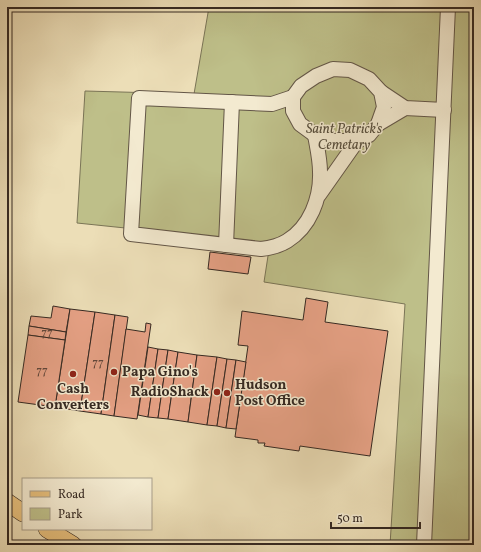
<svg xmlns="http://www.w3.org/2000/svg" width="481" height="552" viewBox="0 0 481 552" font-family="Vollkorn,serif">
  <rect width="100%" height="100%" fill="#ecdeb7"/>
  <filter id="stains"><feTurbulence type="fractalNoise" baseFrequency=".005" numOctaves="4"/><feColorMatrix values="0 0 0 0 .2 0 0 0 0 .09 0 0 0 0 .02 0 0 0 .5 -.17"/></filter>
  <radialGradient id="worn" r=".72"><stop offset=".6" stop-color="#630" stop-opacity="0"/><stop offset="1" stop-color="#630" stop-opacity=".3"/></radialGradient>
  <!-- green -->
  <polygon fill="#bebf89" stroke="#7a7456" points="209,7 474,7 474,545 390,545 405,304 264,282 270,243 77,223 85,91 194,94"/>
  <!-- building -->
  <g fill="#e6a185" stroke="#352922">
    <polygon points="210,252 251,257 248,274 208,269"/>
    <polygon points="306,298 328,302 325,322 388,331 370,456 300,446 299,451 264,446 265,443 258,443 258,440 235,437 248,346 238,345 242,311 303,320"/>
    <polygon points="53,306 70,309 66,332 29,326 31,316 51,318"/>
    <polygon points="70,309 95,312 80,411 55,407"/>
    <polygon points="95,312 115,315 101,414 80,411"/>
    <polygon points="115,315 128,317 114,416 101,414"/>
    <polygon points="146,323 151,324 137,419 114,416 126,329 145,332"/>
    <polygon points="29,326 66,332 65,340 28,335"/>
    <polygon points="28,335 65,340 55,407 18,402"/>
    <polygon points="148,347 158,349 148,417 138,415"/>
    <polygon points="158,349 168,350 158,418 148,417"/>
    <polygon points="168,350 178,352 168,419 158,418"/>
    <polygon points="178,352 197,355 188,422 168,419"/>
    <polygon points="197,355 217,357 207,425 188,422"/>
    <polygon points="217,357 227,359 217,426 207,425"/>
    <polygon points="227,359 236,360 226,428 217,426"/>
    <polygon points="236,360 246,362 236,429 226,428"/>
  </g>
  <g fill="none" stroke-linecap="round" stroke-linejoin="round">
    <!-- minor casing -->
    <g stroke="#635647" stroke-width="16">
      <g id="minor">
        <polygon points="333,69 350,70 369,79 381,92 384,107 378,124 369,135 357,141 333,141 315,135 300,124 293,111 293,97 301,86 316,76"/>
        <polyline points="381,92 405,108 444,110"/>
        <path d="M 293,97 L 272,104 L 139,98 L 131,234 L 261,249 C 270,248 279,246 287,241 C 310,227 321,198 320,172 C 320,159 317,147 315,135"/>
        <polyline points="378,124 405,108"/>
        <polyline points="319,195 357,141"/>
        <polyline points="226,245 232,102"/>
        <polyline points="424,545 448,7"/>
      </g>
    </g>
    <!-- major casing -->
    <g stroke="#352922" stroke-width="18">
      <g id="major">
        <polyline points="7,502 23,513"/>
        <polyline points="47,529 73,545"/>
      </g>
    </g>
    <!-- minor -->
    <use href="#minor" stroke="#f3ead0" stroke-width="14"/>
    <!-- major -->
    <use href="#major" stroke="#e6bf7c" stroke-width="17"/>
  </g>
  <!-- markers -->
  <g fill="#8f2418" stroke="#f3ead0" stroke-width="1.5">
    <circle cx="114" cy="372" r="4"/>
    <circle cx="73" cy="374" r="4"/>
    <circle cx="217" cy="392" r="4"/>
    <circle cx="227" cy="393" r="4"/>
  </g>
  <g text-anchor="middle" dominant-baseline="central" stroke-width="3" stroke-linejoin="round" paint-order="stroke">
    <!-- number labels -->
    <g font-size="12" fill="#61473b">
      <text x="47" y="333">77</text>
      <text x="98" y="363">77</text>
      <text x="42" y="371">77</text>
    </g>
    <!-- park labels -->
    <g font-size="14" font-style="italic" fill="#574e3c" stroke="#f3ead0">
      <text x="344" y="129">Saint Patrick's<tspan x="344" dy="16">Cemetary</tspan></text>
    </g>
    <!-- poi labels -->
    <g font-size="14" font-weight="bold" fill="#352922" stroke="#f3ead0" text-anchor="start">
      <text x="122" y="372">Papa Gino's</text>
      <text x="235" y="385">Hudson<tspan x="235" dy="16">Post Office</tspan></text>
      <text x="73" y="389" text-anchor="middle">Cash<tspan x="73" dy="16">Converters</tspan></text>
      <text x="209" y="392" text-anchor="end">RadioShack</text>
    </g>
  </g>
  <!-- margin -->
  <rect width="481" height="552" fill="none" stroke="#ecdeb7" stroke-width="24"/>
  <rect x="8" y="8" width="465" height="536" fill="none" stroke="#352922" stroke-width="2"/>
  <rect x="12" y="12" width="457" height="528" fill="none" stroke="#352922"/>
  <!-- legend -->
  <rect x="22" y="478" width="130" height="52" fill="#f3ead0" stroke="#a79d8a"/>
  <rect x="30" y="491" width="20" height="6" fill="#e6bf7c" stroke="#a79d8a"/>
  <text x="58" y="498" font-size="12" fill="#352922">Road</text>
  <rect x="30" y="508" width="20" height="12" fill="#bebf89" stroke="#a79d8a"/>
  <text x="58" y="518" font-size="12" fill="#352922">Park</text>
  <!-- scale -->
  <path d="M331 522v6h89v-6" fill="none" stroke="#352922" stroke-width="2"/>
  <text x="337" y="522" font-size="12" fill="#352922" stroke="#f3ead0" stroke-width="3" paint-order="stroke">50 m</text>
  <rect width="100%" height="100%" filter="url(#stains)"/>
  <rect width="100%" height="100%" fill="url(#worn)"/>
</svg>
